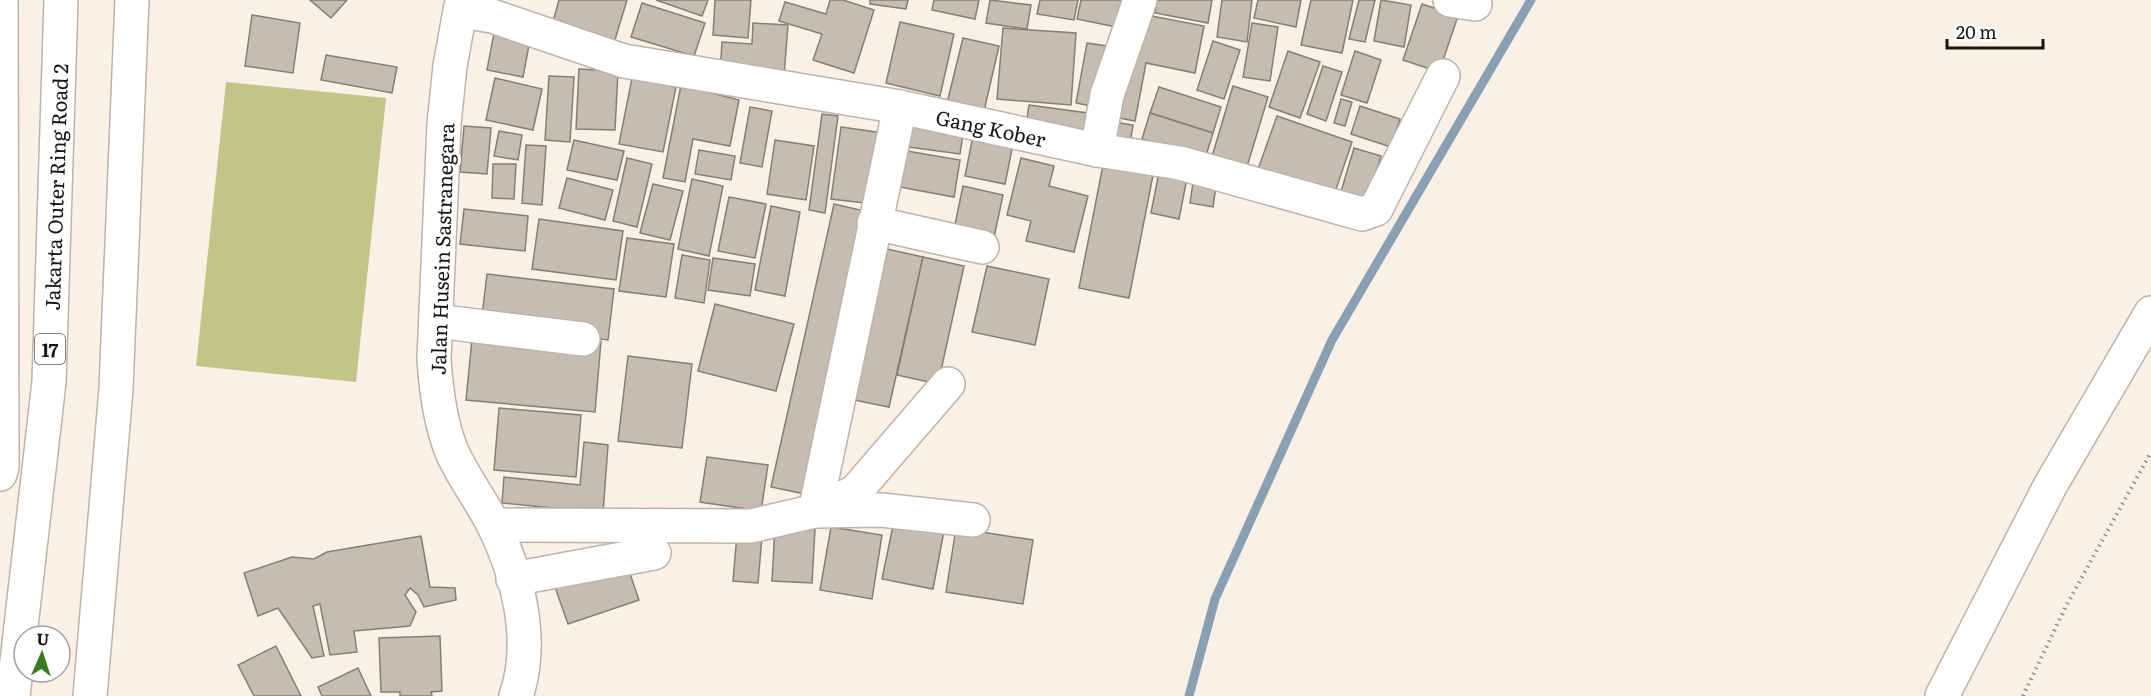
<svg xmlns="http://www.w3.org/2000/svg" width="2151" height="696" viewBox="0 0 2151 696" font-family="Literata,serif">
  <rect width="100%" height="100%" fill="#fbf0e5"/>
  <!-- green -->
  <polygon fill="#c1c588" points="226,82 386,98 356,382 196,366"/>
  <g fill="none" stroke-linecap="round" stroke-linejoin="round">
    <!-- stream -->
    <polyline stroke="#88a0b1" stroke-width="9" points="1189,696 1215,599 1332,340 1531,0"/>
  </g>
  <!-- building -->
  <g fill="#c6bcb1" stroke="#877e74" stroke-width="1.5">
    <polygon points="310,0 347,0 331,18"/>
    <polygon points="559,0 627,0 614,43 552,25"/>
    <polygon points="656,0 708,0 702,16"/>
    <polygon points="715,0 751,0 748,38 713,35"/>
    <polygon points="830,0 843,0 874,10 854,73 813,60 822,34 779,21 785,2 826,14"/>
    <polygon points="870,0 908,0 906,9 870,4"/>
    <polygon points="934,0 979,0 975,19 932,10"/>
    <polygon points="990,0 1031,5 1027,29 986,23"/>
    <polygon points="1040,0 1078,0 1074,20 1037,14"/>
    <polygon points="1081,0 1131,0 1126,29 1077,19"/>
    <polygon points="1157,0 1212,0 1208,23 1155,13"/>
    <polygon points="1222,0 1252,0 1247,42 1217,37"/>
    <polygon points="1258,0 1301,0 1296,27 1254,18"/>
    <polygon points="1311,0 1353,0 1342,53 1301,45"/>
    <polygon points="1359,0 1375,0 1365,42 1349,39"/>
    <polygon points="1381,0 1411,5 1404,47 1374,41"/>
    <polygon points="642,3 705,23 694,56 631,37"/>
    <polygon points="1422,4 1458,16 1439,72 1403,60"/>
    <polygon points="1141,14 1204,26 1195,73 1146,63 1135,121 1114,117"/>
    <polygon points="252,15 300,23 293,73 245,66"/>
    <polygon points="900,22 954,34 940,96 886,83"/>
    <polygon points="753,23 788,25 784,76 720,72 722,42 752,44"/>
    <polygon points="1252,23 1278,27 1270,81 1243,77"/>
    <polygon points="495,28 531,34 523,77 487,70"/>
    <polygon points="1003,28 1076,33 1071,105 997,99"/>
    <polygon points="963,38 999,46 984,111 947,103"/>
    <polygon points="1213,41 1240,50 1224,99 1197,90"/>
    <polygon points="1087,43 1107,46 1096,107 1076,103"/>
    <polygon points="1288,51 1320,62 1300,118 1269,107"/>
    <polygon points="1355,51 1381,60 1367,103 1341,95"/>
    <polygon points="326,55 397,67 392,93 321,80"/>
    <polygon points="1323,66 1342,72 1326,121 1307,114"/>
    <polygon points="579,69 618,71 615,130 576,129"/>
    <polygon points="549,76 574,77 570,142 545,140"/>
    <polygon points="495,78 542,89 533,130 486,120"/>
    <polygon points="632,78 676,87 663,152 619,144"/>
    <polygon points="681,85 739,100 730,146 693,139 685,182 663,178"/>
    <polygon points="1233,86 1268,97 1246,170 1211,160"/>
    <polygon points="1159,87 1221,107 1213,133 1150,113"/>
    <polygon points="1341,99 1352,102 1345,126 1334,123"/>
    <polygon points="1029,105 1095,114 1091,140 1025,130"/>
    <polygon points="1360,106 1400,119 1391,147 1351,134"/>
    <polygon points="750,107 772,111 762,167 740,163"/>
    <polygon points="1150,113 1213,133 1205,159 1142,139"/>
    <polygon points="822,114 838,116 825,213 809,210"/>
    <polygon points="1277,116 1352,142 1332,201 1256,175"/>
    <polygon points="898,118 964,128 960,154 894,145"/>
    <polygon points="1114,122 1133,125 1130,144 1110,141"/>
    <polygon points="464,126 491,128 487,174 460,172"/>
    <polygon points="841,127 883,133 873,204 831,199"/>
    <polygon points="499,131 522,135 518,160 494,156"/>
    <polygon points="973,136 1013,144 1005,184 965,176"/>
    <polygon points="574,140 624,151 617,180 567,170"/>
    <polygon points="775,140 814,146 806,200 767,194"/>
    <polygon points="526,145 546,146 542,205 522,203"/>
    <polygon points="1354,148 1381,156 1367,203 1340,195"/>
    <polygon points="699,150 735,156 731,180 695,174"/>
    <polygon points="901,150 960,160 954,197 894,186"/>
    <polygon points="627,158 652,164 637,227 613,221"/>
    <polygon points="1021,158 1054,166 1049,186 1088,196 1074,252 1026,241 1031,221 1007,215"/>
    <polygon points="1104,160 1154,170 1129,298 1079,288"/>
    <polygon points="493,164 516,164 514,199 492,198"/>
    <polygon points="1160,167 1188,173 1179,219 1151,213"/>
    <polygon points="1194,176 1217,179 1213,207 1190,203"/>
    <polygon points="567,178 613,190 605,220 559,208"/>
    <polygon points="692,179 723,186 709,256 678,249"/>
    <polygon points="653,184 683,191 670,240 640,233"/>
    <polygon points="963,186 1003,195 993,242 953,234"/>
    <polygon points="729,197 766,204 755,258 718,251"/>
    <polygon points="834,204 873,213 810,495 771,487"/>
    <polygon points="771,206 800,212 785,296 755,290"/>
    <polygon points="464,209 528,216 525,251 460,244"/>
    <polygon points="539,219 623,231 616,280 532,269"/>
    <polygon points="627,238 674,244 666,297 619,291"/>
    <polygon points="887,249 923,257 889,407 854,400"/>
    <polygon points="682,255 710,260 704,303 675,298"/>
    <polygon points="923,257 964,266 938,384 897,375"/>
    <polygon points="713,258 755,264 750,296 708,290"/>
    <polygon points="987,266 1049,279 1035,345 972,332"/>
    <polygon points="487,274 614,289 608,340 481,324"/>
    <polygon points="715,304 794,324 776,391 698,371"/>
    <polygon points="473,329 601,341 595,412 466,400"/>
    <polygon points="628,356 692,364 682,448 618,441"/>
    <polygon points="499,408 581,415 576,477 494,470"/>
    <polygon points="584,442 608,445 603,513 502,503 504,477 580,485"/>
    <polygon points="707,457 768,465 761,511 700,502"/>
    <polygon points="894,521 944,531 933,589 882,579"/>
    <polygon points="775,527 815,529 812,583 772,581"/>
    <polygon points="831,527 882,535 872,599 820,590"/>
    <polygon points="956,528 1033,540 1023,604 946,592"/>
    <polygon points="737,534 762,536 758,583 733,581"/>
    <polygon points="421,536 430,587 455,588 456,600 424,607 418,595 410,588 405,595 416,612 410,626 354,631 357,652 330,655 320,604 313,606 324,656 312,658 278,608 258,616 244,573 292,557 314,559 327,552"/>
    <polygon points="626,562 639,600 568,624 555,587"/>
    <polygon points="440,636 442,691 431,692 432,696 400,696 400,692 381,692 379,638"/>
    <polygon points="276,646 301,696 254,696 238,665"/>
    <polygon points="358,668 371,696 322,696 318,687"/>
  </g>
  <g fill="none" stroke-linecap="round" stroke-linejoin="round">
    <!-- minor casing -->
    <g stroke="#beb3a9" stroke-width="36">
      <g id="minor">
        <polyline points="1450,0 1475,4"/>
        <polyline points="460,11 492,16 624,61 900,107 1097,150 1180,163 1362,214 1376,209 1443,76"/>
        <polyline points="900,107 815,511 881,510 973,520"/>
        <polyline points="1097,150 1107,95 1140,0"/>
        <polyline points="874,223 982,247"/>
        <polyline points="436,321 583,339"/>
        <polyline points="0,474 2,467 1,0"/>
        <polyline points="494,525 751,526 815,511 855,492 948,384"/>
        <polyline points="513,579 654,553"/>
        <polyline points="1942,696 2050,486 2151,313"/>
      </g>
    </g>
    <!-- major casing -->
    <g stroke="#beb3a9" stroke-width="36">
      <path id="major" d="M 462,0 L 450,66 L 444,124 L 434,359 C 436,390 440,423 452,452 C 463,477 481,500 493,524 C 518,573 535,642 516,696"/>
    </g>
    <!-- highway casing -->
    <g stroke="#beb3a9" stroke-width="36">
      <g id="highway">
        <polyline points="13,696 49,382 61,0"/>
        <polyline points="90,696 116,389 132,0"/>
      </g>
    </g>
    <!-- path -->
    <polyline stroke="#938b84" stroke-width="4" stroke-dasharray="1.5 4.5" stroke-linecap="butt" points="2023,696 2065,608 2151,452"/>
    <!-- minor -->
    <use href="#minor" stroke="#fff" stroke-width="33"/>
    <!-- major -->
    <use href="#major" stroke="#fff" stroke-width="33"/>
    <!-- highway -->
    <use href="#highway" stroke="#fff" stroke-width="33"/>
  </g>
  <g text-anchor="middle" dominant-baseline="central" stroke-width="6" stroke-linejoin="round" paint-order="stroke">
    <!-- shield labels -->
    <rect fill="#fff" stroke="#5e5b58" stroke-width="1.5" x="35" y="334" width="30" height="30" rx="4.5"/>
    <g font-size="18" font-weight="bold" fill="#191511">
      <text x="50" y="349">17</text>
    </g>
    <!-- street labels -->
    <g font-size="20" fill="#191511" stroke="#fff">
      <text transform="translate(991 127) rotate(12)">Gang Kober</text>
      <text transform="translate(55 187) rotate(-88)">Jakarta Outer Ring Road 2</text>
      <text transform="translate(441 249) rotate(-88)">Jalan Husein Sastranegara</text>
    </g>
  </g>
  <!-- north arrow -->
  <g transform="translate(42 654) rotate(3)"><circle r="28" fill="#ffffff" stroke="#a3a1a0" stroke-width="1.5"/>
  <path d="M0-4.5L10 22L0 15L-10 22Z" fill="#387c1f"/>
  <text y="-9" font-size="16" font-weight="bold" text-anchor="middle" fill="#191511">U</text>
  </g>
  <!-- scale -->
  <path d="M1947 39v9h96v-9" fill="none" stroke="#191511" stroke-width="3"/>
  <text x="1956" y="39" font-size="18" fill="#191511" stroke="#ffffff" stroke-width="4.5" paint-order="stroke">20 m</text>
</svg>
